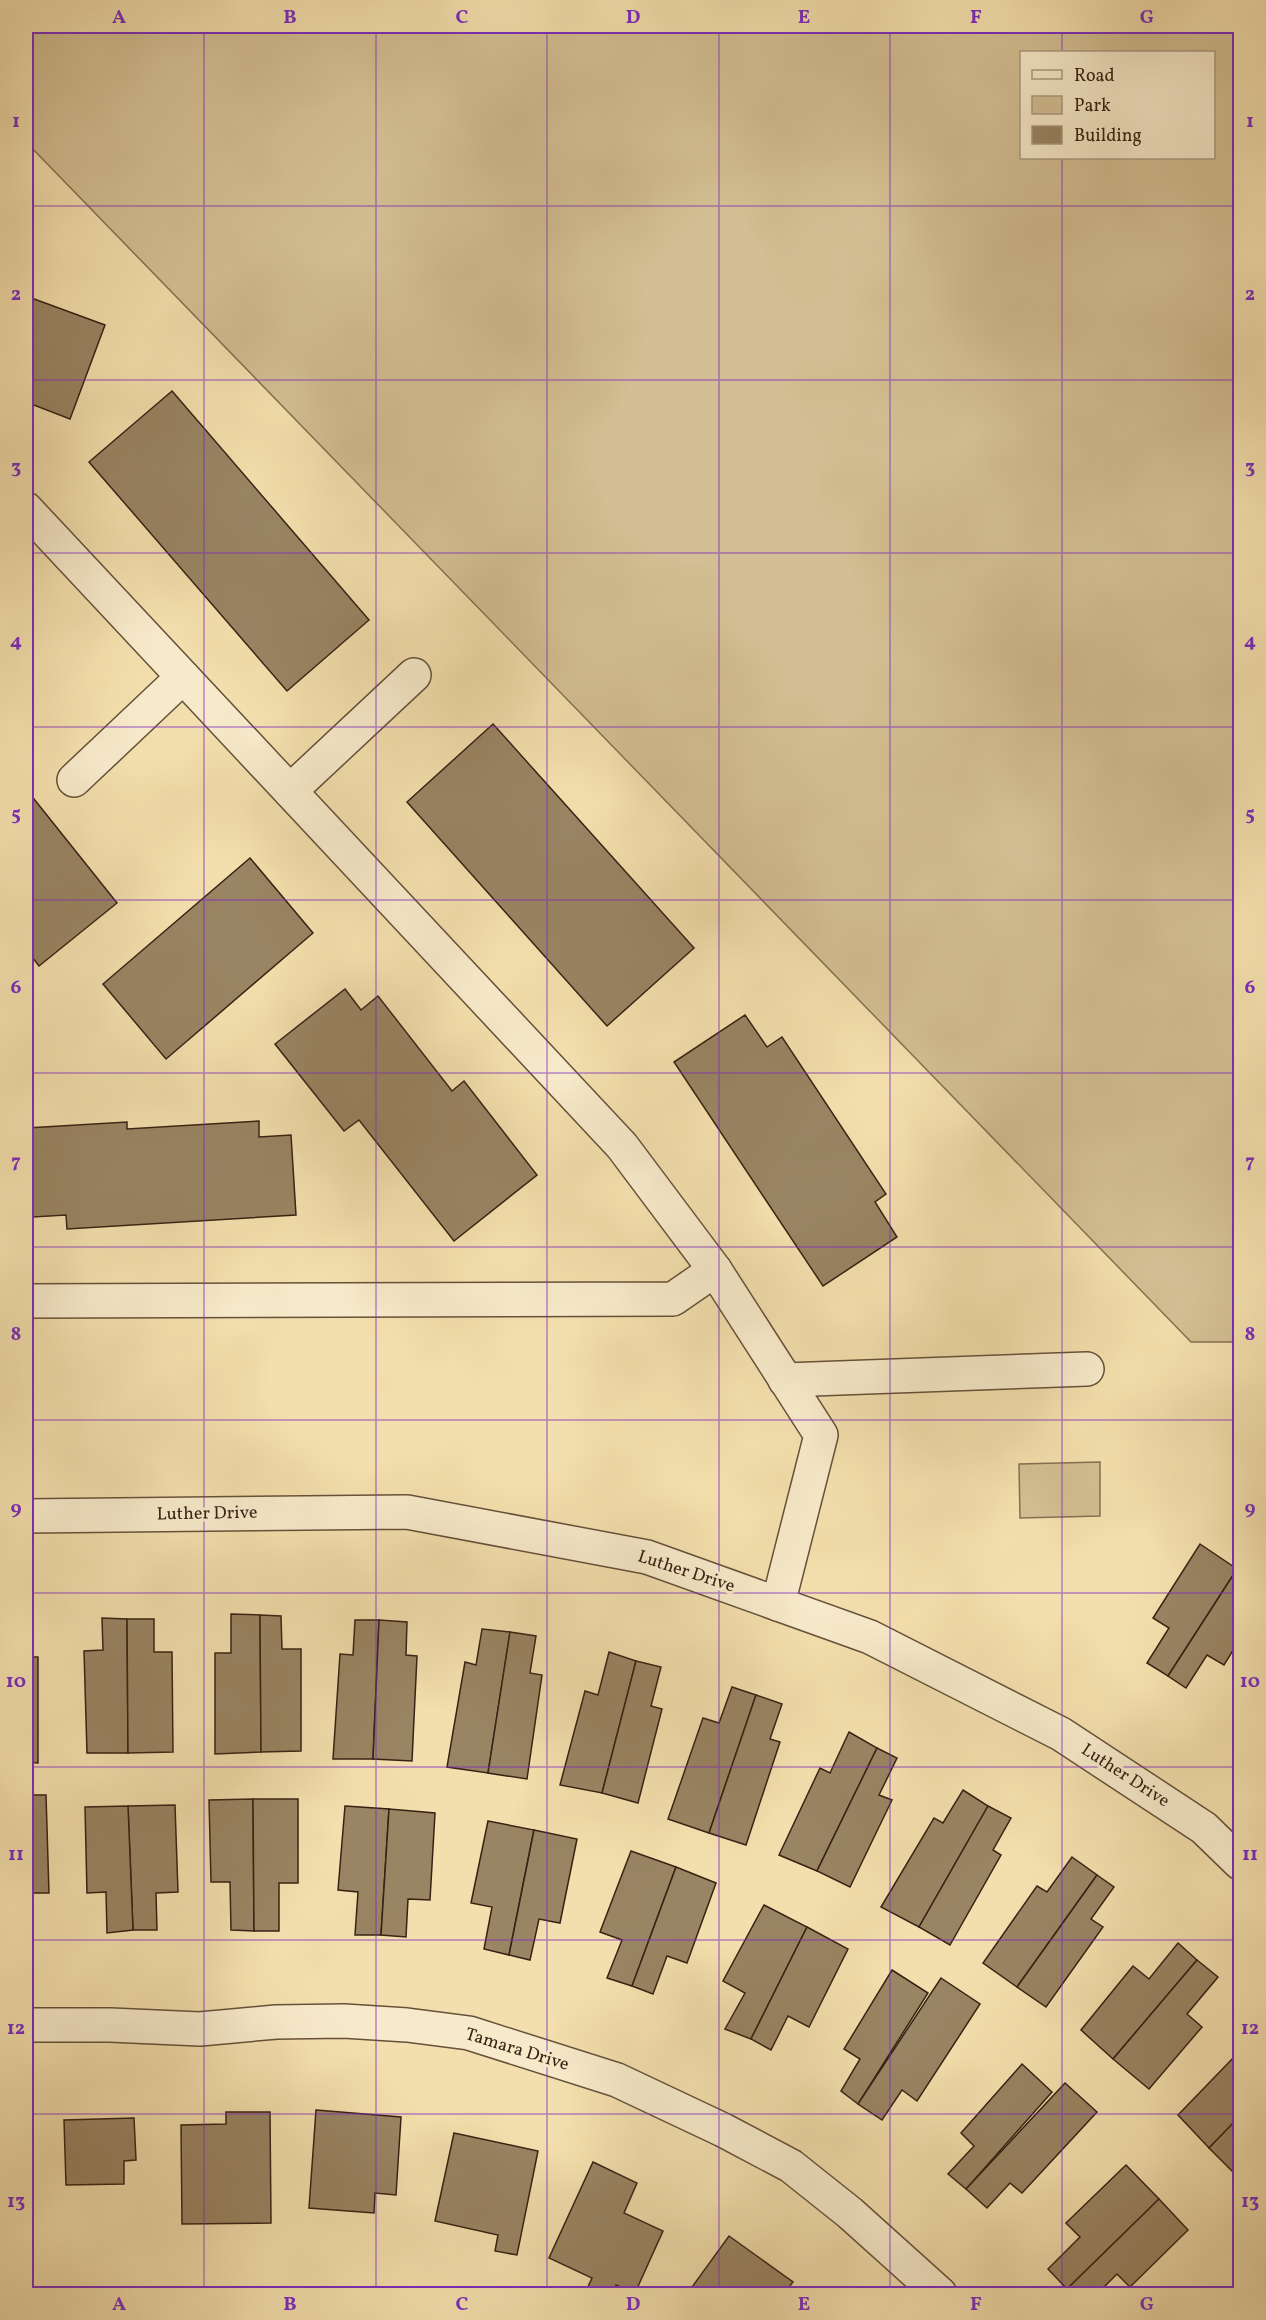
<svg xmlns="http://www.w3.org/2000/svg" width="1266" height="2320" viewBox="0 0 1266 2320" font-family="Vollkorn,serif">
  <rect width="100%" height="100%" fill="#f3dfad"/>
  <filter id="stains"><feTurbulence type="fractalNoise" baseFrequency=".00333" numOctaves="4"/><feColorMatrix values="0 0 0 0 .2 0 0 0 0 .09 0 0 0 0 .02 0 0 0 .5 -.17"/></filter>
  <radialGradient id="worn" r=".72"><stop offset=".6" stop-color="#630" stop-opacity="0"/><stop offset="1" stop-color="#630" stop-opacity=".3"/></radialGradient>
  <!-- green -->
  <g fill="#d3bf93" stroke="#857053" stroke-width="1.5" fill-rule="evenodd">
    <path d="M 26,26 L 1240,26 L 1240,1342 L 1191,1342 L 26,142 ZM 1022,52 L 1214,52 L 1214,158 L 1022,158 Z"/>
    <polygon points="1100,1462 1100,1516 1020,1518 1019,1464"/>
  </g>
  <!-- building -->
  <g fill="#998463" stroke="#372213" stroke-width="1.5">
    <polygon points="26,296 105,325 70,419 26,402"/>
    <polygon points="172,391 369,620 287,691 89,462"/>
    <polygon points="493,724 694,948 607,1026 407,802"/>
    <polygon points="26,789 117,903 39,966 26,949"/>
    <polygon points="250,858 313,933 166,1059 103,984"/>
    <polygon points="345,989 361,1010 378,996 452,1091 464,1081 537,1175 454,1241 359,1120 344,1131 275,1044"/>
    <polygon points="745,1015 767,1047 782,1037 886,1194 875,1202 897,1237 823,1286 674,1062"/>
    <polygon points="259,1121 259,1137 291,1135 296,1215 67,1229 66,1215 33,1217 27,1128 127,1122 127,1129"/>
    <polygon points="1200,1544 1237,1569 1168,1676 1147,1663 1169,1628 1153,1618"/>
    <polygon points="1237,1569 1240,1571 1240,1639 1224,1665 1207,1655 1186,1688 1168,1676"/>
    <polygon points="231,1614 260,1615 261,1752 215,1754 215,1653 231,1653"/>
    <polygon points="260,1615 281,1616 282,1649 301,1649 301,1751 261,1752"/>
    <polygon points="102,1618 127,1619 128,1753 87,1753 84,1651 103,1650"/>
    <polygon points="127,1619 154,1619 154,1652 172,1652 173,1752 128,1753"/>
    <polygon points="355,1620 379,1620 373,1759 333,1759 340,1654 353,1655"/>
    <polygon points="379,1620 407,1622 406,1655 417,1656 412,1761 373,1759"/>
    <polygon points="26,1621 29,1621 28,1657 38,1657 38,1763 26,1762"/>
    <polygon points="482,1629 510,1632 488,1773 447,1767 465,1662 476,1665"/>
    <polygon points="510,1632 536,1636 530,1673 542,1675 527,1779 488,1773"/>
    <polygon points="609,1652 636,1661 602,1793 560,1785 585,1691 598,1695"/>
    <polygon points="636,1661 661,1667 651,1706 662,1709 638,1803 602,1793"/>
    <polygon points="732,1687 756,1695 709,1833 668,1819 703,1718 719,1723"/>
    <polygon points="756,1695 782,1704 770,1739 780,1742 746,1845 709,1833"/>
    <polygon points="849,1732 877,1748 817,1871 779,1855 820,1768 830,1773"/>
    <polygon points="877,1748 897,1758 879,1795 892,1800 850,1887 817,1871"/>
    <polygon points="963,1790 988,1806 919,1927 881,1907 934,1818 943,1823"/>
    <polygon points="26,1795 46,1795 49,1893 26,1893"/>
    <polygon points="253,1799 254,1931 231,1930 230,1882 211,1882 209,1800"/>
    <polygon points="253,1799 298,1799 298,1883 279,1883 279,1931 254,1931"/>
    <polygon points="175,1805 178,1892 156,1893 157,1930 133,1930 128,1806"/>
    <polygon points="128,1806 133,1930 107,1933 106,1892 87,1893 85,1807"/>
    <polygon points="345,1806 389,1809 381,1935 355,1935 358,1892 338,1890"/>
    <polygon points="988,1806 1011,1818 993,1850 1001,1855 950,1945 919,1927"/>
    <polygon points="389,1809 435,1813 430,1900 408,1899 406,1937 381,1935"/>
    <polygon points="488,1821 534,1830 509,1955 484,1949 492,1907 471,1903"/>
    <polygon points="534,1830 577,1839 560,1923 539,1919 530,1960 509,1955"/>
    <polygon points="631,1851 676,1867 632,1986 607,1978 622,1940 600,1932"/>
    <polygon points="1072,1857 1097,1875 1017,1987 983,1963 1037,1886 1047,1892"/>
    <polygon points="676,1867 716,1883 687,1963 667,1956 653,1994 632,1986"/>
    <polygon points="1097,1875 1114,1887 1091,1919 1103,1927 1046,2007 1017,1987"/>
    <polygon points="764,1905 807,1927 751,2039 725,2029 745,1993 723,1981"/>
    <polygon points="807,1927 848,1949 809,2027 788,2016 771,2050 751,2039"/>
    <polygon points="1178,1943 1197,1960 1113,2059 1081,2030 1133,1966 1149,1979"/>
    <polygon points="1197,1960 1218,1977 1187,2014 1202,2027 1149,2089 1113,2059"/>
    <polygon points="892,1970 928,1993 858,2104 841,2091 860,2059 844,2049"/>
    <polygon points="941,1978 980,2004 917,2101 902,2090 882,2120 858,2104"/>
    <polygon points="1235,2056 1240,2061 1240,2116 1209,2148 1178,2115"/>
    <polygon points="1022,2064 1052,2092 966,2189 948,2174 974,2146 961,2133"/>
    <polygon points="1065,2083 1097,2112 1022,2193 1010,2183 987,2208 966,2189"/>
    <polygon points="316,2110 401,2117 396,2195 375,2193 374,2213 309,2208"/>
    <polygon points="226,2112 270,2112 271,2223 182,2224 181,2125 226,2124"/>
    <polygon points="1240,2116 1240,2179 1209,2148"/>
    <polygon points="134,2118 136,2160 124,2161 124,2184 66,2185 64,2120"/>
    <polygon points="454,2133 538,2151 517,2255 495,2251 498,2235 435,2221"/>
    <polygon points="593,2162 637,2183 624,2213 663,2231 635,2293 616,2285 612,2294 593,2294 586,2291 592,2278 549,2258"/>
    <polygon points="1126,2165 1159,2199 1067,2289 1048,2269 1080,2237 1066,2223"/>
    <polygon points="1159,2199 1188,2230 1130,2287 1117,2274 1097,2294 1073,2294 1067,2289"/>
    <polygon points="729,2236 793,2282 784,2294 687,2294"/>
  </g>
  <g fill="none" stroke-linecap="round" stroke-linejoin="round">
    <!-- minor casing -->
    <g stroke="#66513a" stroke-width="36">
      <g id="minor">
        <polyline points="26,509 622,1146 715,1270"/>
        <polyline points="74,780 183,677"/>
        <polyline points="290,791 414,675"/>
        <polyline points="26,1301 673,1299 715,1270 821,1435 778,1604"/>
        <polyline points="785,1380 1087,1369"/>
        <polyline points="26,1516 407,1512 647,1557 870,1637 1061,1734 1204,1828 1240,1863"/>
        <polyline points="26,2025 110,2025 200,2029 276,2022 344,2021 407,2025 469,2033 617,2080 723,2130 791,2166 850,2213 940,2294"/>
      </g>
    </g>
    <!-- minor -->
    <use href="#minor" stroke="#f7eaca" stroke-width="33"/>
  </g>
  <!-- grid -->
  <path fill="none" stroke="#7b2cbf" stroke-width="1.5" stroke-opacity="0.55" d="M 204,26 L 204,2294M 376,26 L 376,2294M 547,26 L 547,2294M 719,26 L 719,2294M 890,26 L 890,2294M 1062,26 L 1062,52M 1062,158 L 1062,2294M 26,206 L 1240,206M 26,380 L 1240,380M 26,553 L 1240,553M 26,727 L 1240,727M 26,900 L 1240,900M 26,1073 L 1240,1073M 26,1247 L 1240,1247M 26,1420 L 1240,1420M 26,1593 L 1240,1593M 26,1767 L 1240,1767M 26,1940 L 1240,1940M 26,2114 L 1240,2114"/>
  <g text-anchor="middle" dominant-baseline="central" stroke-width="6" stroke-linejoin="round" paint-order="stroke">
    <!-- street labels -->
    <g font-size="18" fill="#372213" stroke="#f7eaca">
      <text transform="translate(207 1514) rotate(-1)">Luther Drive</text>
      <text transform="translate(686 1572) rotate(18)">Luther Drive</text>
      <text transform="translate(1125 1776) rotate(33)">Luther Drive</text>
      <text transform="translate(517 2050) rotate(17)">Tamara Drive</text>
    </g>
  </g>
  <!-- margin -->
  <rect width="1266" height="2320" fill="none" stroke="#f3dfad" stroke-width="66"/>
  <!-- legend -->
  <rect x="1020" y="51" width="195" height="108" fill="#f7eaca" stroke="#aa9a81" stroke-width="1.5"/>
  <rect x="1032" y="70" width="30" height="9" fill="#f7eaca" stroke="#aa9a81" stroke-width="1.5"/>
  <text x="1074" y="81" font-size="18" fill="#372213">Road</text>
  <rect x="1032" y="96" width="30" height="18" fill="#d3bf93" stroke="#aa9a81" stroke-width="1.5"/>
  <text x="1074" y="111" font-size="18" fill="#372213">Park</text>
  <rect x="1032" y="126" width="30" height="18" fill="#998463" stroke="#aa9a81" stroke-width="1.5"/>
  <text x="1074" y="141" font-size="18" fill="#372213">Building</text>
  <rect x="33" y="33" width="1200" height="2254" fill="none" stroke="#7b2cbf" stroke-width="2"/>
  <g font-size="20" text-anchor="middle" font-weight="bold" fill="#7b2cbf">
    <text x="119" y="23">A</text>
    <text x="290" y="23">B</text>
    <text x="462" y="23">C</text>
    <text x="633" y="23">D</text>
    <text x="804" y="23">E</text>
    <text x="976" y="23">F</text>
    <text x="1147" y="23">G</text>
    <text x="16" y="127">1</text>
    <text x="1250" y="127">1</text>
    <text x="16" y="300">2</text>
    <text x="1250" y="300">2</text>
    <text x="16" y="473">3</text>
    <text x="1250" y="473">3</text>
    <text x="16" y="647">4</text>
    <text x="1250" y="647">4</text>
    <text x="16" y="820">5</text>
    <text x="1250" y="820">5</text>
    <text x="16" y="993">6</text>
    <text x="1250" y="993">6</text>
    <text x="16" y="1167">7</text>
    <text x="1250" y="1167">7</text>
    <text x="16" y="1340">8</text>
    <text x="1250" y="1340">8</text>
    <text x="16" y="1514">9</text>
    <text x="1250" y="1514">9</text>
    <text x="16" y="1687">10</text>
    <text x="1250" y="1687">10</text>
    <text x="16" y="1860">11</text>
    <text x="1250" y="1860">11</text>
    <text x="16" y="2034">12</text>
    <text x="1250" y="2034">12</text>
    <text x="16" y="2207">13</text>
    <text x="1250" y="2207">13</text>
    <text x="119" y="2310">A</text>
    <text x="290" y="2310">B</text>
    <text x="462" y="2310">C</text>
    <text x="633" y="2310">D</text>
    <text x="804" y="2310">E</text>
    <text x="976" y="2310">F</text>
    <text x="1147" y="2310">G</text>
  </g>
  <rect width="100%" height="100%" filter="url(#stains)"/>
  <rect width="100%" height="100%" fill="url(#worn)"/>
</svg>
